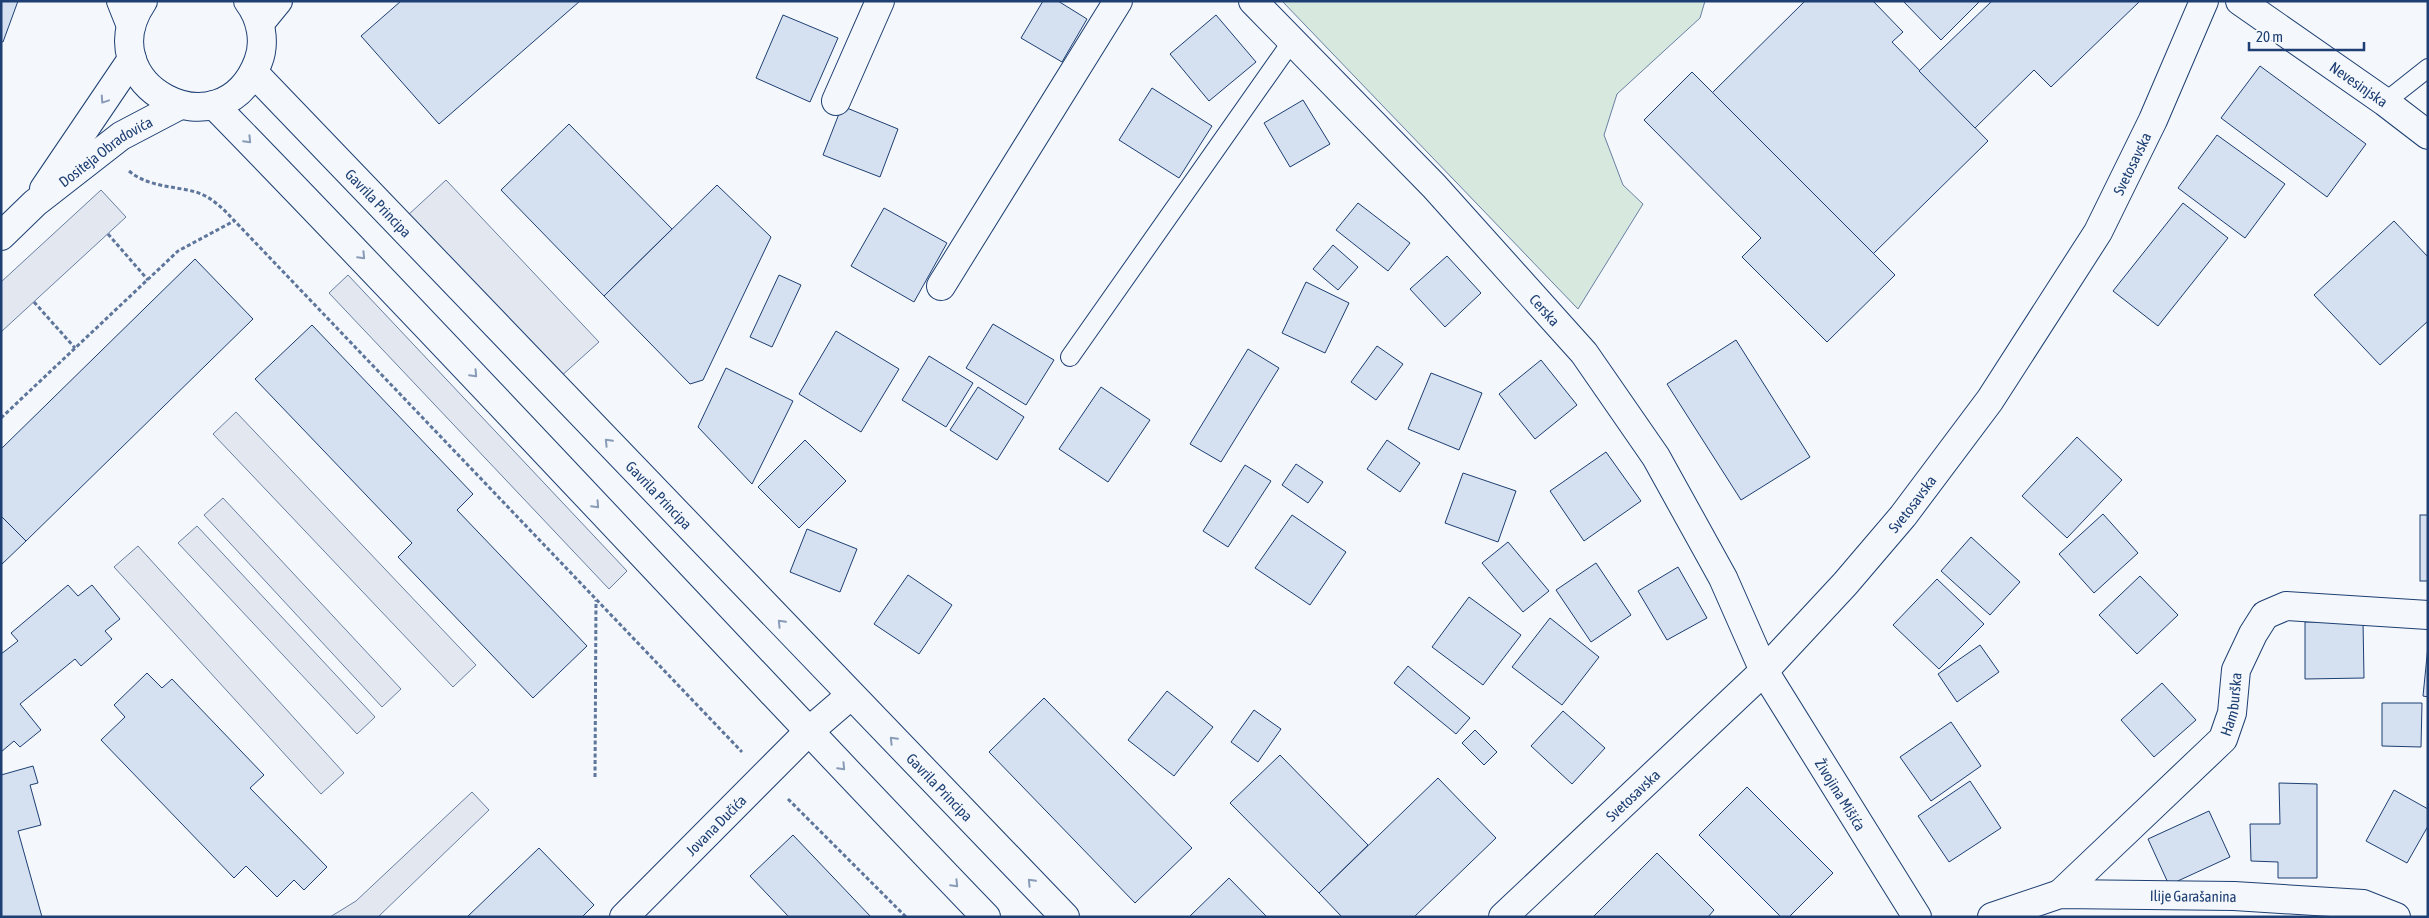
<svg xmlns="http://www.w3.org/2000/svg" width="2429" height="918" viewBox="0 0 2429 918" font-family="'Asap Condensed',sans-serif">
  <rect width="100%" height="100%" fill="#f4f7fb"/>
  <!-- green -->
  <polygon fill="#d7e8df" stroke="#687fa3" points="1282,1 1705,1 1700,18 1617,94 1604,135 1623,185 1643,204 1578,309"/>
  <!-- parking -->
  <g fill="#e3e8f0" stroke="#687fa3">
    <polygon points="446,180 599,342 559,378 407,216"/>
    <polygon points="101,190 126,217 1,332 1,282"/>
    <polygon points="348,275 627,571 609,589 329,293"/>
    <polygon points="236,412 476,665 453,687 213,434"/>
    <polygon points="223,498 401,689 382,707 204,515"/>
    <polygon points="197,526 375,717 357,734 178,543"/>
    <polygon points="138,546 344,773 321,794 114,567"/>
    <polygon points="472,792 489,810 378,917 330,917 356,901"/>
  </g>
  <!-- building -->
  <g fill="#d5e0f0" stroke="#1d3f73">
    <polygon points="1,1 18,1 3,42 1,41"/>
    <polygon points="401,1 580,1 439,124 361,36"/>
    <polygon points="1043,1 1058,1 1087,19 1062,62 1021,38"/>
    <polygon points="1805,1 1873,1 1903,32 1892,42 1988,141 1873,254 1712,93"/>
    <polygon points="1903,1 1980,1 1941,40"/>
    <polygon points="1992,1 2140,1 2051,87 2034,70 1975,128 1919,71"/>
    <polygon points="783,15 838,38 810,102 756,78"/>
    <polygon points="1216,15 1256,62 1209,101 1170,54"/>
    <polygon points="2260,66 2366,144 2327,197 2221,118"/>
    <polygon points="1692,72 1895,275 1827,342 1742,257 1761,238 1644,120"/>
    <polygon points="1152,88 1212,126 1179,178 1119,140"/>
    <polygon points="1303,100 1330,144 1290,167 1264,123"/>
    <polygon points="842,106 898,129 880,177 823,155"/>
    <polygon points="569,124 672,229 604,296 501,190"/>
    <polygon points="2217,135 2285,184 2245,238 2178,188"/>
    <polygon points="717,185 771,237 703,380 690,384 604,296"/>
    <polygon points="1358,203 1410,243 1388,271 1336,230"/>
    <polygon points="2183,203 2228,238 2158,326 2113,291"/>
    <polygon points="884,208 947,243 914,302 851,266"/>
    <polygon points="2394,221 2428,257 2428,321 2380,365 2314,295"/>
    <polygon points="1333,245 1358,267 1338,290 1313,269"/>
    <polygon points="1447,256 1481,293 1445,327 1410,289"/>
    <polygon points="195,259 253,319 26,541 1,516 1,449"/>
    <polygon points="779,275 801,285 772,347 750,337"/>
    <polygon points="1306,282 1349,303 1325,353 1282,333"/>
    <polygon points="993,324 1054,360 1026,405 966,368"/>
    <polygon points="312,325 473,494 457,510 587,646 533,698 398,557 412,543 255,379"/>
    <polygon points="836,331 899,369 861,432 799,394"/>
    <polygon points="1736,340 1810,457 1741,500 1667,384"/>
    <polygon points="1377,346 1403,364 1376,400 1351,382"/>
    <polygon points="1248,349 1279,368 1221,462 1190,444"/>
    <polygon points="929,356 973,383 946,427 902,400"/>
    <polygon points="1541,360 1577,405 1535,439 1499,394"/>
    <polygon points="726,368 793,401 752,484 698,427"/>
    <polygon points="1431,373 1482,393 1459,450 1408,429"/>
    <polygon points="978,387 1024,417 997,460 950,430"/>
    <polygon points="1101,387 1150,420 1108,482 1059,449"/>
    <polygon points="2077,437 2122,480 2067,538 2022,496"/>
    <polygon points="805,440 846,481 799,528 758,487"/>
    <polygon points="1387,440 1420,463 1400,492 1367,469"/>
    <polygon points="1606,452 1641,501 1584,541 1550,491"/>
    <polygon points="1296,464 1323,482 1308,503 1282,485"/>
    <polygon points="1245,465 1271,481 1228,547 1203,531"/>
    <polygon points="1463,473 1516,491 1498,542 1445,523"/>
    <polygon points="2103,514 2138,553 2094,593 2059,554"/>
    <polygon points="1292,515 1346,552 1310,605 1255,568"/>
    <rect x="2420" y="515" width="8" height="66"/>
    <polygon points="1,516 26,541 1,565"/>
    <polygon points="807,529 857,549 840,592 790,572"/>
    <polygon points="1971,537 2020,582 1990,615 1941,571"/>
    <polygon points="1508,542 1549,591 1523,612 1482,563"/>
    <polygon points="1596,563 1631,615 1591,642 1556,590"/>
    <polygon points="1678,567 1707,618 1667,640 1638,591"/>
    <polygon points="908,575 952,605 919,654 874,624"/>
    <polygon points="2140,576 2178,615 2137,654 2099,615"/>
    <polygon points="1937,579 1984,624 1939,669 1893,625"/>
    <polygon points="68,585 78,596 92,585 120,619 105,631 112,639 81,666 75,659 20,704 41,730 20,747 14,741 1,752 1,654 18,641 11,633"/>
    <polygon points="1469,597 1521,635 1483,685 1432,647"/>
    <polygon points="1550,618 1599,657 1562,705 1512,667"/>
    <polygon points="2363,621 2364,678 2305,679 2305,622"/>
    <polygon points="1980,645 1999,672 1957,702 1938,674"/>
    <polygon points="2428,646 2428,697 2423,696"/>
    <polygon points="1408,666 1470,718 1456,734 1394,683"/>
    <polygon points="147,673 162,688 172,679 264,775 250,788 327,867 304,890 294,880 277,897 246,866 234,878 101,740 125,717 114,705"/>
    <polygon points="2162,683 2196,720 2154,757 2121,720"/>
    <polygon points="1167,691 1213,727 1174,776 1128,740"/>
    <polygon points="1044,698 1192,848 1135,903 989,752"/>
    <polygon points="2382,703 2422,703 2421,747 2382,746"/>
    <polygon points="1254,710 1281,729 1258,762 1231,742"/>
    <polygon points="1563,711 1605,748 1572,784 1531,746"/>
    <polygon points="1951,722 1981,766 1931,801 1900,757"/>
    <polygon points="1475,730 1497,752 1484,765 1462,743"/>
    <polygon points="1280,755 1368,845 1319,893 1230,803"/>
    <polygon points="33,766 38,783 30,785 41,825 18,831 42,917 1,917 1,775"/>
    <polygon points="1438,778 1496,838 1414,917 1342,917 1319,893"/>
    <polygon points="1970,781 2001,828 1949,862 1918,816"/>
    <polygon points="2279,783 2317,784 2317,878 2278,878 2278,862 2251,861 2250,824 2280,824"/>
    <polygon points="1747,787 1833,873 1789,917 1781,917 1699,835"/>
    <polygon points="2394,790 2428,809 2428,826 2407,863 2366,841"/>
    <polygon points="2209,811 2230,857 2169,885 2148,839"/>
    <polygon points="793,835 871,917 789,917 750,876"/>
    <polygon points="539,848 594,905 582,917 467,917"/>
    <polygon points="1657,853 1714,910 1708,917 1593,917"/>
    <polygon points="1229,878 1267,917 1189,917"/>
  </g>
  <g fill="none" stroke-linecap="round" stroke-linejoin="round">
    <!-- service casing -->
    <g stroke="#1d3f73" stroke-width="20">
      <g id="service">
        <polyline points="2385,102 2428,68"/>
        <polyline points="1070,357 1292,41"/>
      </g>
    </g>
    <!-- minor casing -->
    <g stroke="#1d3f73" stroke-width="30">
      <g id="minor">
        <polyline points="121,1 131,26"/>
        <path id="s1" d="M 1253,1 L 1434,186 L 1584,353 L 1656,457 L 1723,578 L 1764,671 L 1917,917"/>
        <path id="s2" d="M 2240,1 L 2385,102 L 2428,135"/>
        <polyline points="836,101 880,1"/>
        <polyline points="941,286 1118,1"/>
        <path id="s3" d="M 2060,894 L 2223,739 L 2232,713 L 2236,670 L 2253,634 L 2265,615 L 2286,606 L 2428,615"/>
        <path id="s4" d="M 624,917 L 808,732 L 850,696"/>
        <path id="s5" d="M 1992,917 L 2060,894 L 2234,896 L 2363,904 L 2396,917"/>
      </g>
    </g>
    <!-- tertiary casing -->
    <g stroke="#1d3f73" stroke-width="30">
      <g id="tertiary">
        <path d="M 143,1 C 86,84 221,157 258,62 C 266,42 261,18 248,1"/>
        <polyline points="260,23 278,1"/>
        <path id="s6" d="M 254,73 L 1065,917"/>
        <path d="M 214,105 C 475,372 727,648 986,917"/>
        <polyline points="44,189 132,59"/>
        <path id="s7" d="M 1,236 L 35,203 L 121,136 L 180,105"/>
        <path id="s8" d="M 1503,917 L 1764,671 L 1845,584 L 1903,516 L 1990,400 L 2098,232 L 2153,120 L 2204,1"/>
      </g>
    </g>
    <!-- path -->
    <g stroke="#5e769c" stroke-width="3" stroke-dasharray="4 2.5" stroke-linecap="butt">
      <path d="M 129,171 C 148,187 174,186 196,192 C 209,196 219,205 228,214 L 742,752"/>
      <polyline points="108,234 148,280"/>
      <polyline points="34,302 75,348"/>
      <polyline points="1,418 178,251 234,221"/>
      <polyline points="595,777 596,600"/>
      <polyline points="788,799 906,917"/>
    </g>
    <!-- service -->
    <use href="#service" stroke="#f4f7fb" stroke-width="18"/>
    <!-- minor -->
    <use href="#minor" stroke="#f4f7fb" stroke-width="28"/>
    <!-- tertiary -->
    <use href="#tertiary" stroke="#f4f7fb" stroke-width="28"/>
  </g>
  <!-- one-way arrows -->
  <defs><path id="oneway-chevron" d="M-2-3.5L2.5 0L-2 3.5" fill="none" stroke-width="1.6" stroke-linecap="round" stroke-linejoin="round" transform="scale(1.25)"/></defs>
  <g stroke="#889bb7">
    <use href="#oneway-chevron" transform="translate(104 100) rotate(124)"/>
    <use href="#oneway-chevron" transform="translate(248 140) rotate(46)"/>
    <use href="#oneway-chevron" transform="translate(362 256) rotate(46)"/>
    <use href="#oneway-chevron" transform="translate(474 374) rotate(47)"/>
    <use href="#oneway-chevron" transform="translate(608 442) rotate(-134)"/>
    <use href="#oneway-chevron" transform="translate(596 505) rotate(47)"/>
    <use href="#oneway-chevron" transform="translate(781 623) rotate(-134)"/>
    <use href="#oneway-chevron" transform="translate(893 740) rotate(-134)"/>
    <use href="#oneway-chevron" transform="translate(842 767) rotate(46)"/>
    <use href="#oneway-chevron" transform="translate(1031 882) rotate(-134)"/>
    <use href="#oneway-chevron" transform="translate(955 884) rotate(46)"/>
  </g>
  <g text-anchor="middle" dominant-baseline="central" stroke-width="4" stroke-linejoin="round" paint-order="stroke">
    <!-- street labels -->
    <g font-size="15" fill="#1d3f73" stroke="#f4f7fb">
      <text stroke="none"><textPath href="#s2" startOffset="145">Nevesinjska</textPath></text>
      <text stroke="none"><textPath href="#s7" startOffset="135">Dositeja Obradovića</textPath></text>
      <text stroke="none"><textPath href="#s8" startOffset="988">Svetosavska</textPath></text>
      <text stroke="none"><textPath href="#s6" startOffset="180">Gavrila Principa</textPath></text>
      <text stroke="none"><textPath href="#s1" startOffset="425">Cerska</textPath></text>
      <text stroke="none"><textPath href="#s6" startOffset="585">Gavrila Principa</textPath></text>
      <text stroke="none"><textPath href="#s8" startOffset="582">Svetosavska</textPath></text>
      <text stroke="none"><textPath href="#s3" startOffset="261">Hamburška</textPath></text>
      <text stroke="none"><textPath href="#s6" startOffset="990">Gavrila Principa</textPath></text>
      <text stroke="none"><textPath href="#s1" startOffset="995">Živojina Mišića</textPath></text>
      <text stroke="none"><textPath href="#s8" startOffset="178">Svetosavska</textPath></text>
      <text stroke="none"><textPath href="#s4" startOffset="130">Jovana Dučića</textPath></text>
      <text stroke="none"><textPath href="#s5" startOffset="205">Ilije Garašanina</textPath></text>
    </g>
  </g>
  <!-- border -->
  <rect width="2429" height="918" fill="none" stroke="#1d3f73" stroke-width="5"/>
  <!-- scale -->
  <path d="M2249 42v8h115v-8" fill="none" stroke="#1d3f73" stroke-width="2.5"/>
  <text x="2256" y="42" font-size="15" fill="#1d3f73" stroke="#f4f7fb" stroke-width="4" paint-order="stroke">20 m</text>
</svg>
